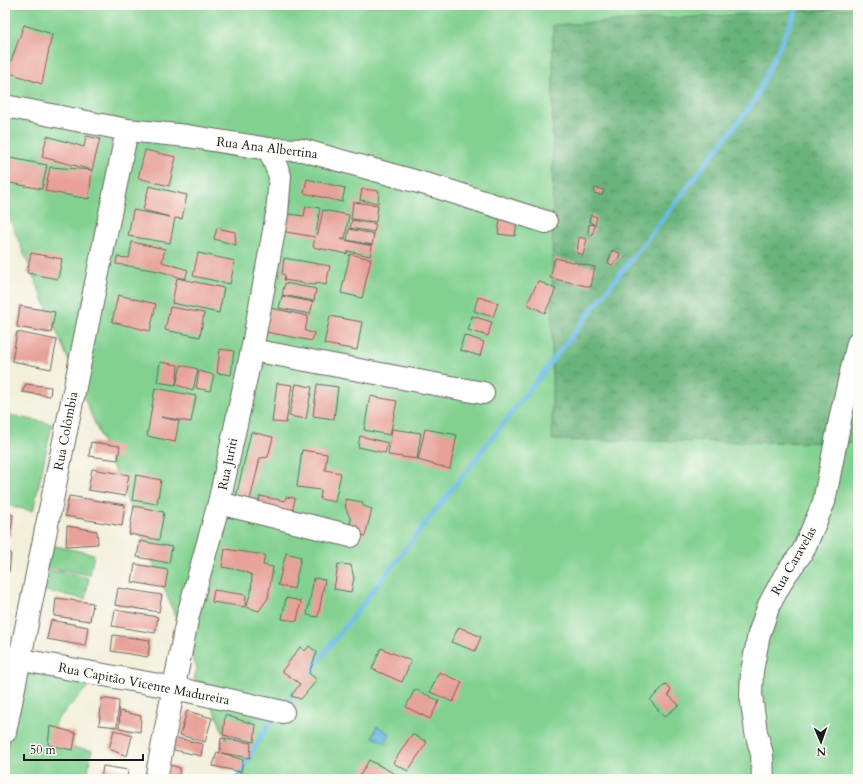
<svg xmlns="http://www.w3.org/2000/svg" width="863" height="784" font-family="Cardo,serif">
<defs>
<pattern id="forest-crowns" width="20" height="18" patternUnits="userSpaceOnUse"><rect width="20" height="18" fill="#69b37b"/><path d="M2 6a3 3 0 1 1 6 0M12 15a3 3 0 1 1 6 0" fill="none" stroke="#569164"/></pattern>
<pattern id="water-rules" width="6" height="5" patternUnits="userSpaceOnUse"><rect width="6" height="5" fill="#69bce5"/><path d="M0 2.5h6" fill="none" stroke="#5aa1c4"/></pattern>
</defs>
<rect width="100%" height="100%" fill="#fdfcf7"/>
<filter id="ink" filterUnits="userSpaceOnUse"><feTurbulence type="fractalNoise" baseFrequency=".025" numOctaves="2"/><feDisplacementMap in="SourceGraphic" scale="8" xChannelSelector="R" yChannelSelector="G"/><feConvolveMatrix kernelMatrix="1 2 1 2 8 2 1 2 1" color-interpolation-filters="sRGB"/></filter>
<filter id="wash" filterUnits="userSpaceOnUse"><feTurbulence type="fractalNoise" baseFrequency=".012" numOctaves="4" result="noise"/><feDisplacementMap in="SourceGraphic" scale="16" xChannelSelector="R" yChannelSelector="G"/><feGaussianBlur stdDeviation="0.9" result="paint"/><feColorMatrix in="noise" values="0 0 0 0 0 0 0 0 0 0 0 0 0 0 0 0 0 1.4 0 .05"/><feComposite in="paint" operator="in"/></filter>
<g filter="url(#wash)">
<rect width="100%" height="100%" fill="#f2efdb"/>
<path fill="#82d191" stroke="#4f7656" d="M5,5H858V779H243L202,682L194,680L197,668L5,208Z
M5,414L52,424L33,511L5,505Z
M45,544L94,554L90,575L41,566Z
M40,568L89,578L85,599L36,589Z
M26,661L91,683L57,720L50,745L92,750L86,779H5V760Z"/>
<path fill="url(#forest-crowns)" stroke="#42684c" d="M858,8V443L552,440L553,25Z"/>
<path fill="url(#water-rules)" stroke="#426c80" d="M377,726L390,734L386,743L373,737Z"/>
<g fill="none" stroke-linecap="round" stroke-linejoin="round">
<path stroke="#69bce5" stroke-width="5" d="M305,678L753,103L799,5
M283,707L296,691
M237,779L263,733L276,716"/>
</g>
<g id="blocks">
<path fill="#e7a198" d="M24,25L52,34L42,84L7,72Z
M47,136L84,147L86,136L100,139L92,170L42,157Z
M145,150L176,157L169,186L138,178Z
M5,157L47,165L42,189L5,182Z
M50,167L92,170L89,199L45,191Z
M307,179L345,188L342,202L304,193Z
M149,186L187,195L182,219L175,218L170,243L128,236L133,210L170,217L143,210Z
M595,188L604,190L602,195L594,193Z
M362,189L379,191L378,203L360,200Z
M281,199L290,200L288,214L304,216L306,206L320,208L316,234H318L323,210L349,215L345,239H340L372,246L370,256L348,251L347,254L313,247L315,237L275,230Z
M353,202L378,205L376,222L351,219Z
M591,215L597,217L595,225L589,221Z
M500,219L517,221L515,236L498,234Z
M352,220L376,224L374,232L350,228Z
M589,224L595,225L592,236L588,234Z
M217,228L235,232L236,245L214,239Z
M349,229L374,234L372,245L347,240Z
M579,237L587,239L583,255L577,253Z
M132,242L165,249L162,262L188,270L185,279L159,271L116,264L117,257L129,258Z
M612,250L620,253L619,257L612,265L608,263Z
M31,253L62,259L58,279L27,273Z
M198,253L235,261L230,284L193,276Z
M350,254L371,259L362,298L341,293Z
M284,258L330,266L326,285L317,283L314,285L284,280L285,275L282,274Z
M555,258L595,267L591,287L550,278Z
M177,278L224,288L219,313L172,303Z
M538,281L556,289L545,313L527,304Z
M285,283L316,289L314,301L282,295Z
M118,295L156,304L150,331L112,322Z
M282,296L313,302L310,314L279,308Z
M478,297L498,303L493,317L474,311Z
M20,306L55,312L51,333L17,327Z
M170,307L204,313L200,337L165,330Z
M271,308L308,316L305,331L314,333L312,341L266,332Z
M330,316L362,322L357,350L324,344Z
M472,316L492,322L488,336L468,330Z
M17,332L57,340L51,369L12,361Z
M464,335L484,342L480,356L460,350Z
M220,349L234,351L231,375L217,373Z
M160,362L178,365L176,385L157,382Z
M181,365L198,369L193,390L176,385Z
M199,371L214,375L210,391L196,388Z
M277,383L292,385L286,423L272,422Z
M26,384L51,387L50,396L22,392Z
M296,384L312,387L306,419L289,416Z
M317,384L338,387L334,419L313,416Z
M155,388L196,396L191,422L161,417L179,421L175,442L147,436Z
M370,396L397,401L390,435L364,430Z
M392,429L421,433L417,459L388,455Z
M425,429L457,435L450,469L418,460Z
M251,432L273,437L268,457L260,458L250,500L236,497Z
M360,436L388,443L385,453L358,447Z
M91,442L120,446L118,460L89,456Z
M302,450L327,454L325,470L341,473L335,502L320,499L321,490L297,487Z
M92,469L129,475L125,496L88,490Z
M136,475L161,480L157,504L132,500Z
M69,496L125,505L122,526L65,516Z
M260,496L285,501L286,497L295,498L292,515L251,508L253,500L259,501Z
M345,499L362,502L363,506L372,509L365,536L348,531L351,520L346,509Z
M134,506L164,512L159,540L129,534Z
M5,513L13,515L10,536L5,535Z
M67,526L97,531L98,544L66,546Z
M140,541L172,547L169,563L137,557Z
M225,549L265,555L263,565L273,567L268,598L259,611L246,607L251,592L252,575L243,571L222,567Z
M5,552L11,553L9,572L5,571Z
M286,553L301,557L294,589L278,585Z
M135,564L168,570L165,588L132,582Z
M338,564L351,565L354,578L351,592L334,589Z
M314,578L325,580L318,617L307,615Z
M118,588L162,595L159,612L115,605Z
M214,590L246,595L245,607L212,602Z
M56,598L93,603L90,621L54,616Z
M286,598L301,601L297,621L282,619Z
M115,610L158,617L155,633L112,626Z
M51,620L88,627L85,646L47,639Z
M459,627L481,637L475,651L451,642Z
M113,635L150,640L148,657L111,651Z
M309,646L317,652L309,673L317,680L301,699L291,696L300,684L282,671L300,647L305,651Z
M381,648L411,661L402,682L372,669Z
M439,672L462,682L453,702L430,692Z
M666,684L671,690L668,695L679,705L664,717L650,700Z
M415,689L439,701L430,719L406,707Z
M102,698L119,701L117,727L99,725Z
M120,711L141,716L140,732L119,728Z
M187,711L212,718L205,742L180,735Z
M225,715L256,725L254,742L223,735Z
M50,726L76,733L73,750L48,745Z
M114,730L132,736L127,756L109,749Z
M412,734L427,742L408,771L393,763Z
M173,737L203,744L201,756L170,749Z
M221,738L251,743L250,758L222,753L243,760L241,772L213,766L217,752L220,753Z
M369,760L405,779H358Z
M167,764L180,768L178,779H169L170,777L164,776Z
M103,766L128,770L127,779H101Z"/>
</g>
</g>
<g filter="url(#ink)">
<use href="#blocks" fill-opacity="0" stroke="#67665f" stroke-width="1"/>
<g fill="none" stroke-linecap="round" stroke-linejoin="round">
<defs>
<path id="minor" d="M5,106L127,130L187,136L269,149L302,150L440,188L546,222
M252,350L483,393
M219,503L351,536
M6,657L175,688L283,712
M5,732L127,130
M156,779L188,615L219,503L252,350L277,214L280,176L269,149
M763,779L762,754L756,732L751,695L752,671L759,634L769,605L784,577L803,551L824,502L841,415L858,343"/>
</defs>
<use href="#minor" stroke="#67665f" stroke-width="24"/>
<use href="#minor" stroke="#fff" stroke-width="22"/>
</g>
</g>
<g text-anchor="middle" dominant-baseline="central" stroke-width="3" stroke-linejoin="round" paint-order="stroke">
<g font-size="13" fill="#1c1c1c" stroke="#fdfcf7">
<text transform="translate(267 148) rotate(7)">Rua Ana Albertina</text>
<text transform="translate(66 431) rotate(-79)">Rua Colômbia</text>
<text transform="translate(228 464) rotate(-78)">Rua Juriti</text>
<text transform="translate(794 561) rotate(-60)">Rua Caravelas</text>
<text transform="translate(144 684) rotate(11)">Rua Capitão Vicente Madureira</text>
</g>
</g>
<rect width="863" height="784" fill="none" stroke="#fdfcf7" stroke-width="20"/>
<g transform="translate(821 742) rotate(178)" stroke="#fdfcf7" stroke-width="3" paint-order="stroke">
<path d="M0-3L7 15L0 10L-7 15Z" fill="#1c1c1c"/>
<text y="-6" font-size="11" font-weight="bold" text-anchor="middle" fill="#1c1c1c">N</text>
</g>
<path d="M24 754v6h119v-6" fill="none" stroke="#1c1c1c" stroke-width="2"/>
<text x="30" y="754" font-size="12" fill="#1c1c1c" stroke="#fdfcf7" stroke-width="3" paint-order="stroke">50 m</text>
</svg>
